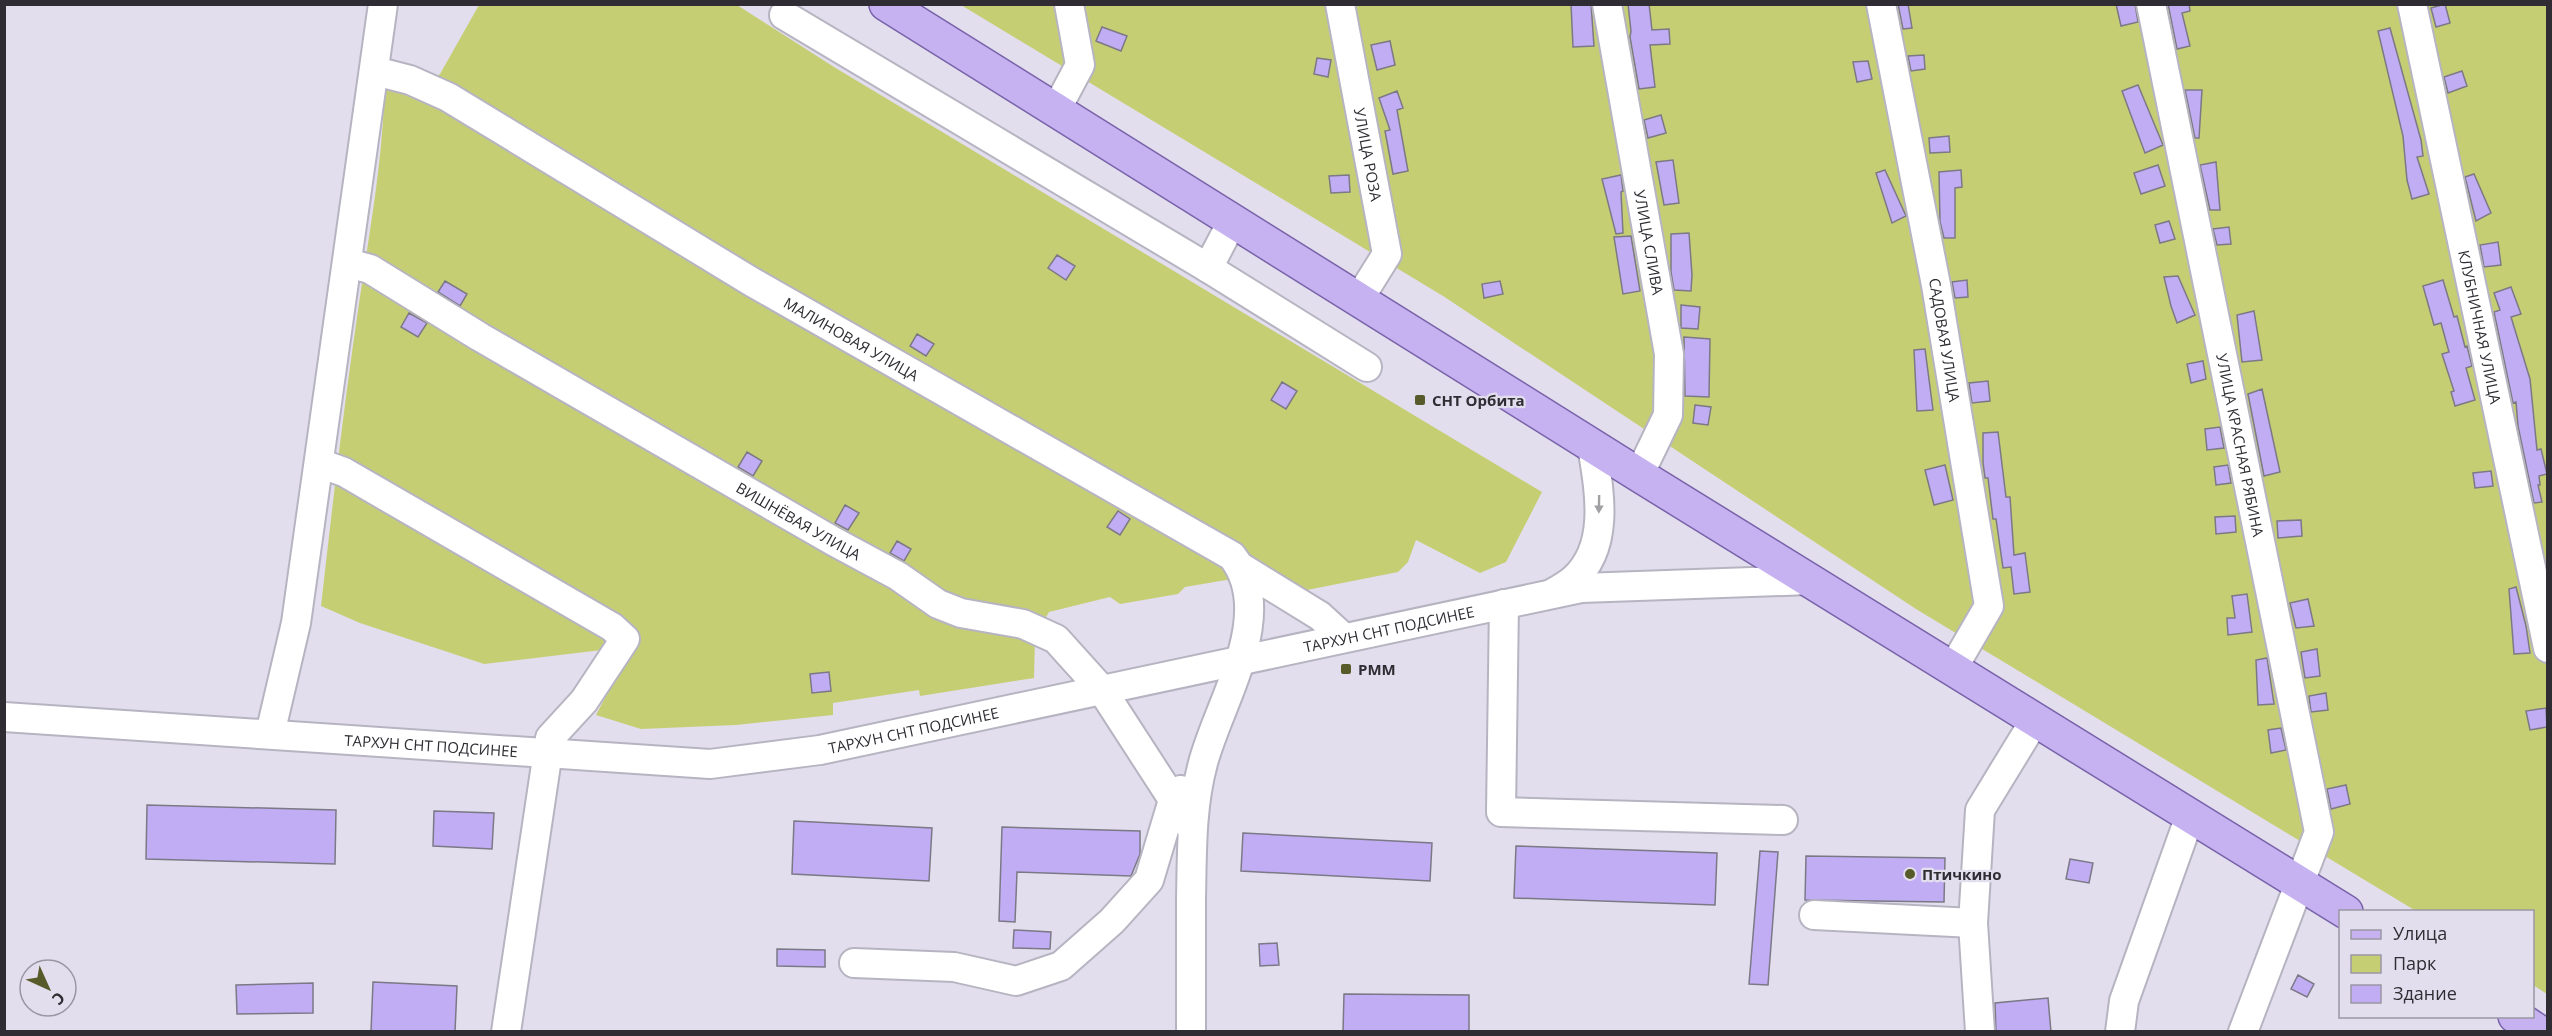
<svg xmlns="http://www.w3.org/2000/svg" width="2552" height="1036" font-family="'Open Sans',sans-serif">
<rect width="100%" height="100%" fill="#e2deed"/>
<path fill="#c6ce74" d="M479,5H737L834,67L1542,492L1506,562L1480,573L1416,540L1408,562L1398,572L1307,590L1293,592L1226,580L1185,587L1178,594L1120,604L1110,597L1049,612L1035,636L1034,678L920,696L919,690L833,703V715L736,725L641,729L596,715L629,652L610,649L484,664L360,623L321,606C333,501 345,395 361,290C372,215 387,135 384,59L433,79L440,74Z
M961,5H2547V994L2533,985L2532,912L2416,911L1916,609L1443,296Z"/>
<path fill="#c1adf4" stroke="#7c7986" stroke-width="1.5" d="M1571,4H1591L1594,46L1573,47Z
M1628,4H1649L1652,30L1669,29L1670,44L1650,45L1655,87L1639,89L1630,37L1631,31Z
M1898,4H1908L1912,28L1903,29Z
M2116,4H2135L2138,22L2121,26Z
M2168,4H2189L2190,11L2182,13L2190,46L2177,49Z
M2445,4L2450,23L2436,27L2431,8Z
M1102,27L1127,36L1121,51L1096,41Z
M2390,28L2421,140L2423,156L2417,157L2429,194L2412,199L2407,180L2403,136L2378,31Z
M1390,41L1395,65L1377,70L1371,45Z
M1924,55L1925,69L1911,71L1908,56Z
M1317,58L1331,60L1328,77L1314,74Z
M1868,61L1872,79L1857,82L1853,62Z
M2462,71L2467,86L2448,93L2444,77Z
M2138,85L2163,145L2145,153L2122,91Z
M2185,90H2202L2199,138H2195Z
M1397,91L1403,108L1397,110L1408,171L1393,174L1385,131L1390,130L1379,98Z
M1661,115L1666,133L1648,138L1644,120Z
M1949,136L1950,152L1930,153L1929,138Z
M1673,160L1679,203L1664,205L1656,162Z
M2216,162L2220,210H2210L2200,165Z
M2158,165L2165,186L2141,194L2134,173Z
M1885,170L1906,216L1892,223L1876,173Z
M1961,170L1962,187L1955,188V238H1944L1940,222L1939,172Z
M2474,174L2491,213L2476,221L2465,177Z
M1349,175L1350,192L1331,193L1329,176Z
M1621,175L1623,191L1621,192L1623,233L1616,234L1602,179Z
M2169,221L2175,239L2160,243L2155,225Z
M2229,227L2231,244L2217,245L2213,229Z
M1689,233L1692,275L1691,291L1674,290L1671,272V234Z
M1631,236L1640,291L1623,294L1614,237Z
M2498,242L2501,265L2484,267L2480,245Z
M1057,255L1075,266L1066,280L1048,268Z
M2178,276L2195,315L2177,323L2171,306L2164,277Z
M1967,280L1968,297L1955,298L1952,282Z
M2443,280L2454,317L2457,316L2465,347L2467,346L2472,366L2466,368L2475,400L2455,406L2451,392L2454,391L2442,354L2449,352L2441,323L2434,325L2423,286Z
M445,281L467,294L460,306L438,292Z
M1500,281L1503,294L1484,298L1482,284Z
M2511,287L2521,314L2511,317L2530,379L2537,450L2541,449L2547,474L2539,476L2540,485H2538L2542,502L2534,503L2518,426L2516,402L2513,403L2494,312L2500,310L2494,293Z
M1681,305L1700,307L1698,329L1681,328Z
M2254,311L2262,360L2242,362L2237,315Z
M409,313L427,323L418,337L401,327Z
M917,334L934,344L926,356L910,346Z
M1684,337L1710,339L1709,397L1685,396Z
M1925,349L1933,410L1917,411L1914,350Z
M2203,361L2206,379L2191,383L2187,364Z
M1988,381L1990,401L1972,403L1969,383Z
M1282,382L1297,391L1286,409L1271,400Z
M2262,389L2280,472L2264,476L2248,394Z
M1695,405L1711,407L1708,425L1693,423Z
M2220,427L2224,448L2207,450L2205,429Z
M1998,432L2006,497H2010L2014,555L2025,553L2030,592L2014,594L2011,567L2003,568L1996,519H1993L1988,478H1985L1983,462V433Z
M747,452L762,461L753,476L738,467Z
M1945,465L1953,500L1934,505L1925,470Z
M2228,465L2231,483L2216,485L2214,467Z
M2491,471L2493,486L2475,488L2473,473Z
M845,505L859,513L848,530L835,523Z
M1118,511L1130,519L1120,535L1107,527Z
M2235,516L2236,532L2216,534L2215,517Z
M2301,520L2302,536L2278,538L2277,521Z
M897,541L911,549L904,561L890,553Z
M2516,587L2526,626L2530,653L2514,654L2509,589Z
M2247,594L2252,632L2228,635L2227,618H2235L2232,596Z
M2308,599L2314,626L2296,628L2290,603Z
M2317,649L2320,676L2305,678L2301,652Z
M2267,658L2274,704L2258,705L2256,660Z
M829,672L831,691L812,693L810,674Z
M2326,693L2328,710L2311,712L2309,696Z
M2546,708L2547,727L2530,730L2526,711Z
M2281,728L2286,750L2271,753L2268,730Z
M2346,785L2350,804L2331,809L2327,789Z
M147,805L336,810L335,864L146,859Z
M434,811L494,813L492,849L433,846Z
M794,821L932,828L929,881L792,874Z
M1002,827L1140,831V854L1131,876L1017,872L1015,922L999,921Z
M1243,833L1432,843L1430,881L1241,871Z
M1516,846L1717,853L1715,905L1514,898Z
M1760,851L1778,852L1768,985L1749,984Z
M1806,856L1945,858L1944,902L1805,900Z
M2070,859L2093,863L2089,883L2066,879Z
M1014,930L1051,932L1050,949L1013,948Z
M1277,943L1279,965L1260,966L1259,944Z
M777,949L825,950V967L777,966Z
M2298,975L2314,984L2307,997L2291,989Z
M373,982L457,986L455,1032H371Z
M313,983V1013L237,1014L236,985Z
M1344,994L1469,995V1032H1343Z
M2048,998L2051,1032H1996L1995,1003Z"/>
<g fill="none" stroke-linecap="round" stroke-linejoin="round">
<defs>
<g id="minor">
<path id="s1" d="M1340,4L1387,254L1359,299"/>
<path id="s2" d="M1607,4L1669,354L1668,415L1639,475"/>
<path id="s3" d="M1881,4L1936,285L1989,606L1953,668"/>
<path id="s4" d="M2151,4L2319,832L2243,1032"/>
<path id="s5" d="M2412,4L2548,648"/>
<path d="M784,15L1208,268L1367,367"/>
<path id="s6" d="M375,71L410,80L448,97L752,282L1232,556C1278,614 1219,702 1203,763C1191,807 1192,853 1191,899C1191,943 1191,987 1191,1032"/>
<path d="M1056,110L1080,65L1069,4"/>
<path id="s7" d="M348,263L370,269L480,337L833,541L898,576L938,604L961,613L1023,624L1056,639L1102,690L1192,829"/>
<path d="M1208,268L1233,220"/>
<path d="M319,463L344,472L612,627L625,639L584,701L550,738L506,1032"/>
<path d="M1242,568L1320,616L1344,638"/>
<path d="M1553,593C1560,589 1567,585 1573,580C1611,547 1599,489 1592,446"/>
<path d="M1504,604L1501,812L1783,820"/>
<path id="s8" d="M4,717L710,764L820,750L1581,588L1810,580"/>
<path d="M270,734L296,623L383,4"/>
<path d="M1814,915L1973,923"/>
<path d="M854,963L954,967L1016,981L1061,966L1112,921L1149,880L1173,800L1181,790"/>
<path d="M1980,1032L1973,923L1980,810L2035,720"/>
<path d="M2120,1032L2124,1001L2190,816"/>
</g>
<path id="major" d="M886,4L1639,475L2346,912
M2515,1016L2539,1032"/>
</defs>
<use href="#minor" stroke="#b7b4c2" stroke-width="32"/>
<use href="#major" stroke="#7862a9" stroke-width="36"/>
<use href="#minor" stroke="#fff" stroke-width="28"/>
<use href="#major" stroke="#c6b2f1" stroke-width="33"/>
</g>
<defs><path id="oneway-solid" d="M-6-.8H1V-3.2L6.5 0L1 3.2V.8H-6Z" transform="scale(1.5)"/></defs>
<use fill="#a1a0a3" href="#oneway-solid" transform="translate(1599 504) rotate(91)"/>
<g fill="#575b29" stroke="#e2deed" stroke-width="2">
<rect x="1414" y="394" width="12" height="12" rx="3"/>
<rect x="1340" y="663" width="12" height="12" rx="3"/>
<circle cx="1910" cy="874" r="6"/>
</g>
<g text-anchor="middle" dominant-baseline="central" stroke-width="4.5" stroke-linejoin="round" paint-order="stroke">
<g font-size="15" fill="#2f2d33" stroke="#e2deed">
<text stroke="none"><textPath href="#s1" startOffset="153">УЛИЦА РОЗА</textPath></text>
<text stroke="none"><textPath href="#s2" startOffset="242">УЛИЦА СЛИВА</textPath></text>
<text stroke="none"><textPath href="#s5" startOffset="330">КЛУБНИЧНАЯ УЛИЦА</textPath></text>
<text stroke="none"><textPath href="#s6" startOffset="548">МАЛИНОВАЯ УЛИЦА</textPath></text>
<text stroke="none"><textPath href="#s3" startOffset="342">САДОВАЯ УЛИЦА</textPath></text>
<text stroke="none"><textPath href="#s4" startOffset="450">УЛИЦА КРАСНАЯ РЯБИНА</textPath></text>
<text stroke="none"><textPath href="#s7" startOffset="520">ВИШНЁВАЯ УЛИЦА</textPath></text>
<text stroke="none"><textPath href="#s8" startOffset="1400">ТАРХУН СНТ ПОДСИНЕЕ</textPath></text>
<text stroke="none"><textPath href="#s8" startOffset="914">ТАРХУН СНТ ПОДСИНЕЕ</textPath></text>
<text stroke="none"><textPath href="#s8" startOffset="428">ТАРХУН СНТ ПОДСИНЕЕ</textPath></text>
</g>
<g font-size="15" font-weight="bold" fill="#2f2d33" stroke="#e2deed" text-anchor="start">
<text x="1432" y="400">СНТ Орбита</text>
<text x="1358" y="669">РММ</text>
<text x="1922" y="874">Птичкино</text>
</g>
</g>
<rect width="2552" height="1036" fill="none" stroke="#2f2d33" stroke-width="12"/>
<rect x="2339" y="910" width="195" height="108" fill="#e2deed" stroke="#9a97a3" stroke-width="1.5"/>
<rect x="2351" y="930" width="30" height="9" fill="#c6b2f1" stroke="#9a97a3" stroke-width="1.5"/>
<text x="2393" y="940" font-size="18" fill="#2f2d33">Улица</text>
<rect x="2351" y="955" width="30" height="18" fill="#c6ce74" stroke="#9a97a3" stroke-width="1.5"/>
<text x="2393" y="970" font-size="18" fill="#2f2d33">Парк</text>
<rect x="2351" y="985" width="30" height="18" fill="#c1adf4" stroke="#9a97a3" stroke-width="1.5"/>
<text x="2393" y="1000" font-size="18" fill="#2f2d33">Здание</text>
<g transform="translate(48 988) rotate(135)"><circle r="28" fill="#e2deed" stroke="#9a97a3" stroke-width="1.5"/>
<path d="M0-4.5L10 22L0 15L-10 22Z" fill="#575b29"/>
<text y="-9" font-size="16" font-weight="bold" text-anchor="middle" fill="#2f2d33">С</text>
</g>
</svg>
